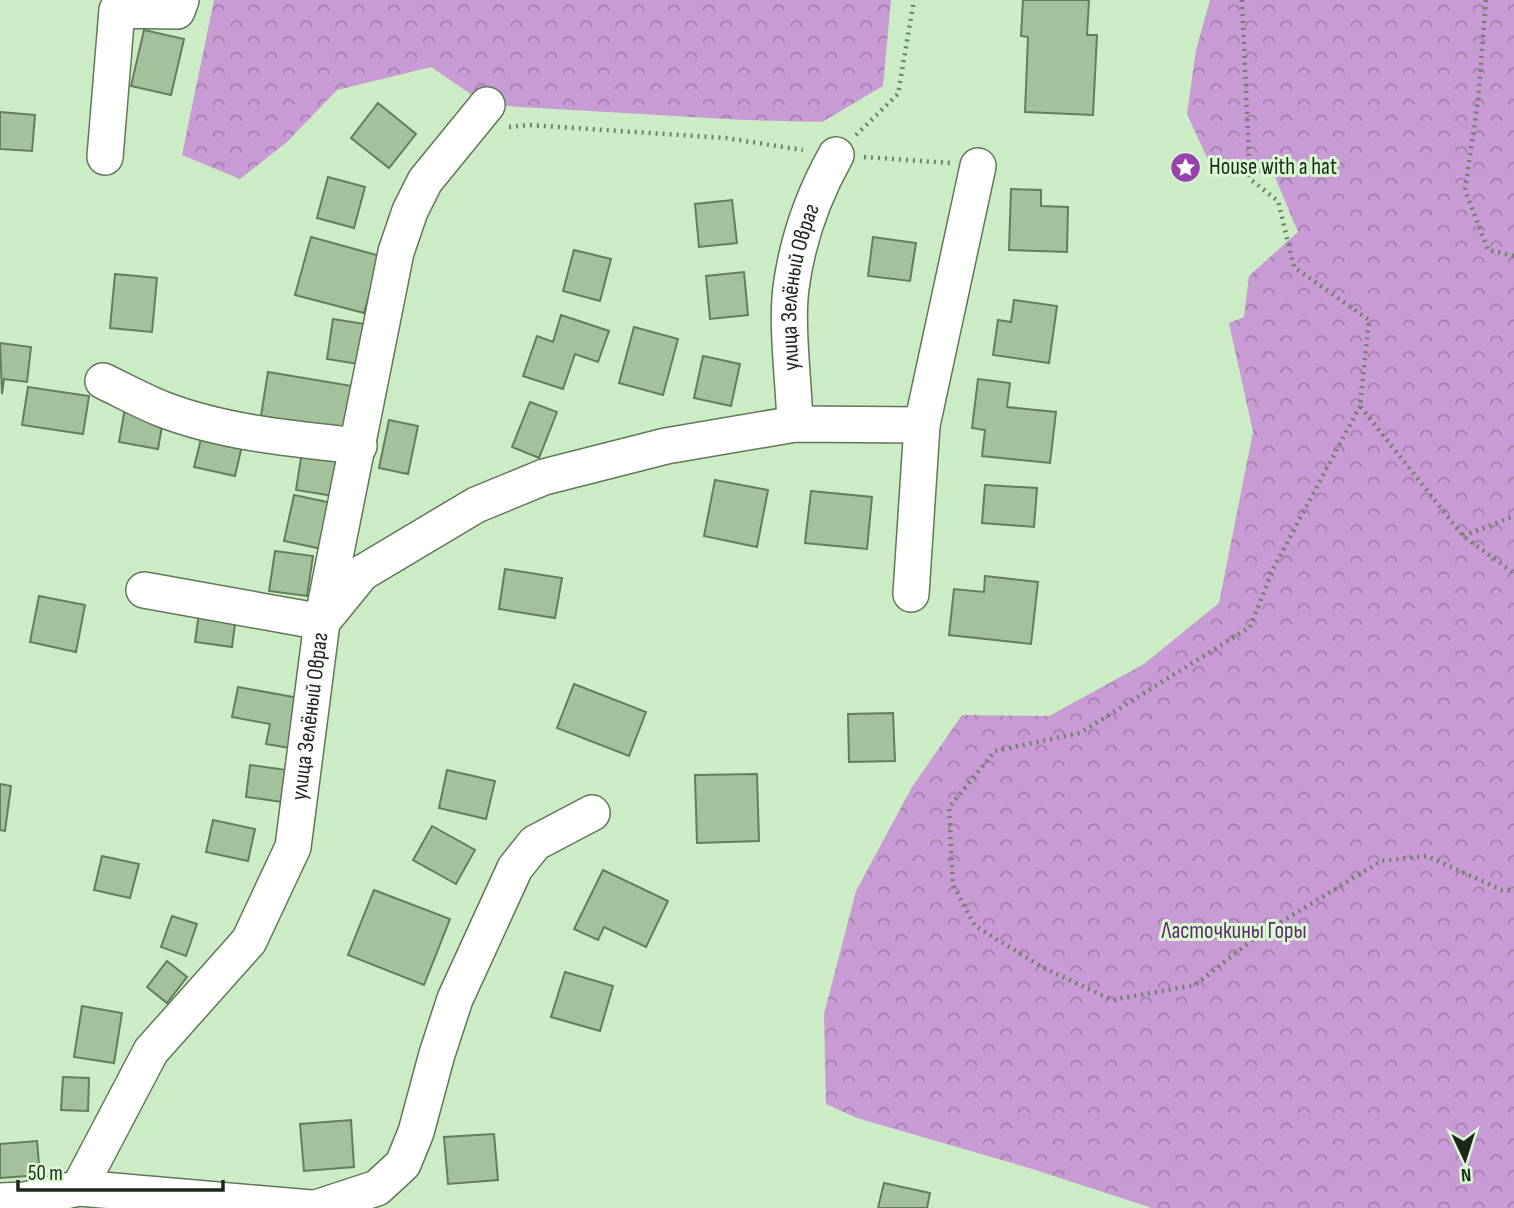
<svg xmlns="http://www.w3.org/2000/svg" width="1514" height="1208" font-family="'Sofia Sans Condensed',sans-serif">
<defs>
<pattern id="forest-crowns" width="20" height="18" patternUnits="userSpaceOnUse" patternTransform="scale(1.75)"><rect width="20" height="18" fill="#c99bd4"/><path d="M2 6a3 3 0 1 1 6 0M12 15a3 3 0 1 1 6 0" fill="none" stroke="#a27eab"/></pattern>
</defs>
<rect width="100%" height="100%" fill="#ccecc5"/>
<path fill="url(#forest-crowns)" d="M214,0H891L883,86L822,122L744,120L487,105L431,67L337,90L287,142L240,179L182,155Z
M1210,0H1514V1208H1152L1029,1168L857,1118L826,1104L824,1014L856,891L912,787L962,715L1049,716L1144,664L1219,603L1253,432L1229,323L1244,317L1249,276L1298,232L1275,177L1208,160L1187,114L1196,50Z"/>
<path fill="#a3c29b" stroke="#627e5b" stroke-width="2" d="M1023,0H1089L1087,35H1097L1093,115L1025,112L1028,37L1021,36Z
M144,30L184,39L171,95L131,86Z
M378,103L416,134L389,168L351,138Z
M0,112L35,115L32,151L0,149Z
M328,177L365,187L354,228L317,218Z
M1011,189L1041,190V206L1068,207L1067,252L1009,250Z
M732,200L737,243L699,247L695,204Z
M311,237L380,256L364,313L295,295Z
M873,237L916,243L910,281L868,276Z
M574,250L611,259L600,301L563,291Z
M744,272L748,315L710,319L706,276Z
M115,274L157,278L152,332L110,328Z
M1014,300L1057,306L1049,363L993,355L998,320L1011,322Z
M561,315L609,331L598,362L575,354L563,389L523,376L537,336L553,342Z
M333,319L371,325L365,365L327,359Z
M634,327L678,339L663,395L619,383Z
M0,343L31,347L27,382L4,379L2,394Z
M703,356L740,364L731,406L694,398Z
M268,372L358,387L351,431L261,416Z
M978,379L1010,383L1007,407L1056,412L1050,463L982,456L985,430L972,428Z
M28,387L89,396L83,434L22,425Z
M530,402L557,412L539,458L512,447Z
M125,408L164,415L158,449L119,442Z
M389,420L418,426L408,474L379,468Z
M204,427L244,437L235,476L194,467Z
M302,451L340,456L334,496L296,490Z
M715,480L768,490L757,547L704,536Z
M985,485L1037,488L1034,527L982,523Z
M811,491L872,497L867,549L805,543Z
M294,495L332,503L322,549L284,541Z
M275,551L313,556L307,596L269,591Z
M505,569L562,578L555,618L499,609Z
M985,576L1038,582L1031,644L949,635L954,589L984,592Z
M39,596L85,605L76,652L30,642Z
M200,605L237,609L232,647L195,642Z
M574,684L646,712L629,756L557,728Z
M238,687L299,698L290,748L266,744L270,724L232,717Z
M893,713L895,761L849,762L848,714Z
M250,765L287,770L283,802L246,797Z
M447,770L495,781L486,819L439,808Z
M757,774L759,841L697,843L695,775Z
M0,784L11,786L5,831L0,830Z
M213,820L255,829L248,861L206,852Z
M432,826L475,850L456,884L413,860Z
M102,856L139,864L130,898L94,890Z
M603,870L668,901L646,947L604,927L598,940L574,929Z
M374,890L450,919L424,985L348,955Z
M172,916L197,924L186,956L161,947Z
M167,961L187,977L167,1003L147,987Z
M565,972L613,986L600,1031L551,1017Z
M82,1006L122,1013L114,1063L74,1057Z
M63,1077L89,1078L88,1111L61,1110Z
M351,1120L354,1167L304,1171L300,1124Z
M494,1134L498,1180L448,1184L444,1137Z
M37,1141L40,1175L0,1178V1144Z
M884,1183L930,1193L927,1208H878Z"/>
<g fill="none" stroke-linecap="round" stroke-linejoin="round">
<defs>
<g id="minor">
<path d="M105,157L117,10L177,11L181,0"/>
<path d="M103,381C122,390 142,401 162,409C224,433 293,439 359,446"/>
<path id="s1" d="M795,424C794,385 786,325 791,288C797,242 813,196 836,155"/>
<path d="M144,590L322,622L396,252L410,211L425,181L487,105"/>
<path d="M911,594L922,425L978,166"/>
<path d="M79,1188L311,1208"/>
<path id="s2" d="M0,1201L24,1200L79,1188L151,1051L249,941L293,847L322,622L362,573L476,505L544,477L666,446L795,424L922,425"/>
<path d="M316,1208L377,1188L403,1164L416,1132L437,1054L455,999L515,868L535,843L592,813"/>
</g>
</defs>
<use href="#minor" stroke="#5d7956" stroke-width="38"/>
<path stroke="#6c8167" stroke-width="4.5" stroke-dasharray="2 5" stroke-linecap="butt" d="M1242,0L1250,179L1278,201L1294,267L1369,320L1360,406L1463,536L1514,573
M1486,0L1478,101L1465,190L1488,250L1514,256
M509,127L529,125L726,138L803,150
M856,135L898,94L914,0
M864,157L950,163
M1360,406L1273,569L1250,627L1080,733L995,751L949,807L953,885L975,926L1042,967L1112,1000L1195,985L1255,938L1381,861L1427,856L1502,890H1514
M1463,536L1514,516"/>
<use href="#minor" stroke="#fff" stroke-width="35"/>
</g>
<defs>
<symbol id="sight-disc" viewBox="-11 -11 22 22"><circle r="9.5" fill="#9941ad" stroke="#d9fad2"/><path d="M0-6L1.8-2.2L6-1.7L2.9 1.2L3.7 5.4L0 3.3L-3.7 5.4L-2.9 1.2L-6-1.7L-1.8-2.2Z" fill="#fff"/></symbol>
</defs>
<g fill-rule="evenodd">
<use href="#sight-disc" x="1168" y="150" width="35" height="35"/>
</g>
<g text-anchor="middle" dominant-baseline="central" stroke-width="6" stroke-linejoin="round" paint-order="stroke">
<g font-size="23" fill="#1b2718" stroke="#d9fad2" text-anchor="start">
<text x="1209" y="167">House with a hat</text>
</g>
<g font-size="23" fill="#1b2718" stroke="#d9fad2">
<text stroke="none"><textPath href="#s1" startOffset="138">улица Зелёный Овраг</textPath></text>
<text stroke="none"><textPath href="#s2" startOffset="618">улица Зелёный Овраг</textPath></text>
</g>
<g font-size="23" fill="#60286d" stroke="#d9fad2">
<text x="1234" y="931">Ласточкины Горы</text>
</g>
</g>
<g transform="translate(1465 1159) rotate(176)" stroke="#d9fad2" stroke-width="5" paint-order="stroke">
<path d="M0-5L12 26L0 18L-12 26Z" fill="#1b2718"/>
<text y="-10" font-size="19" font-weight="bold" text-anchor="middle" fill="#1b2718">N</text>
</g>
<path d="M18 1180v10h205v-10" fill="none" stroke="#1b2718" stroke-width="3.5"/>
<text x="28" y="1180" font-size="21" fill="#1b2718" stroke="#d9fad2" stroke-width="5" paint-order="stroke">50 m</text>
</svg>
